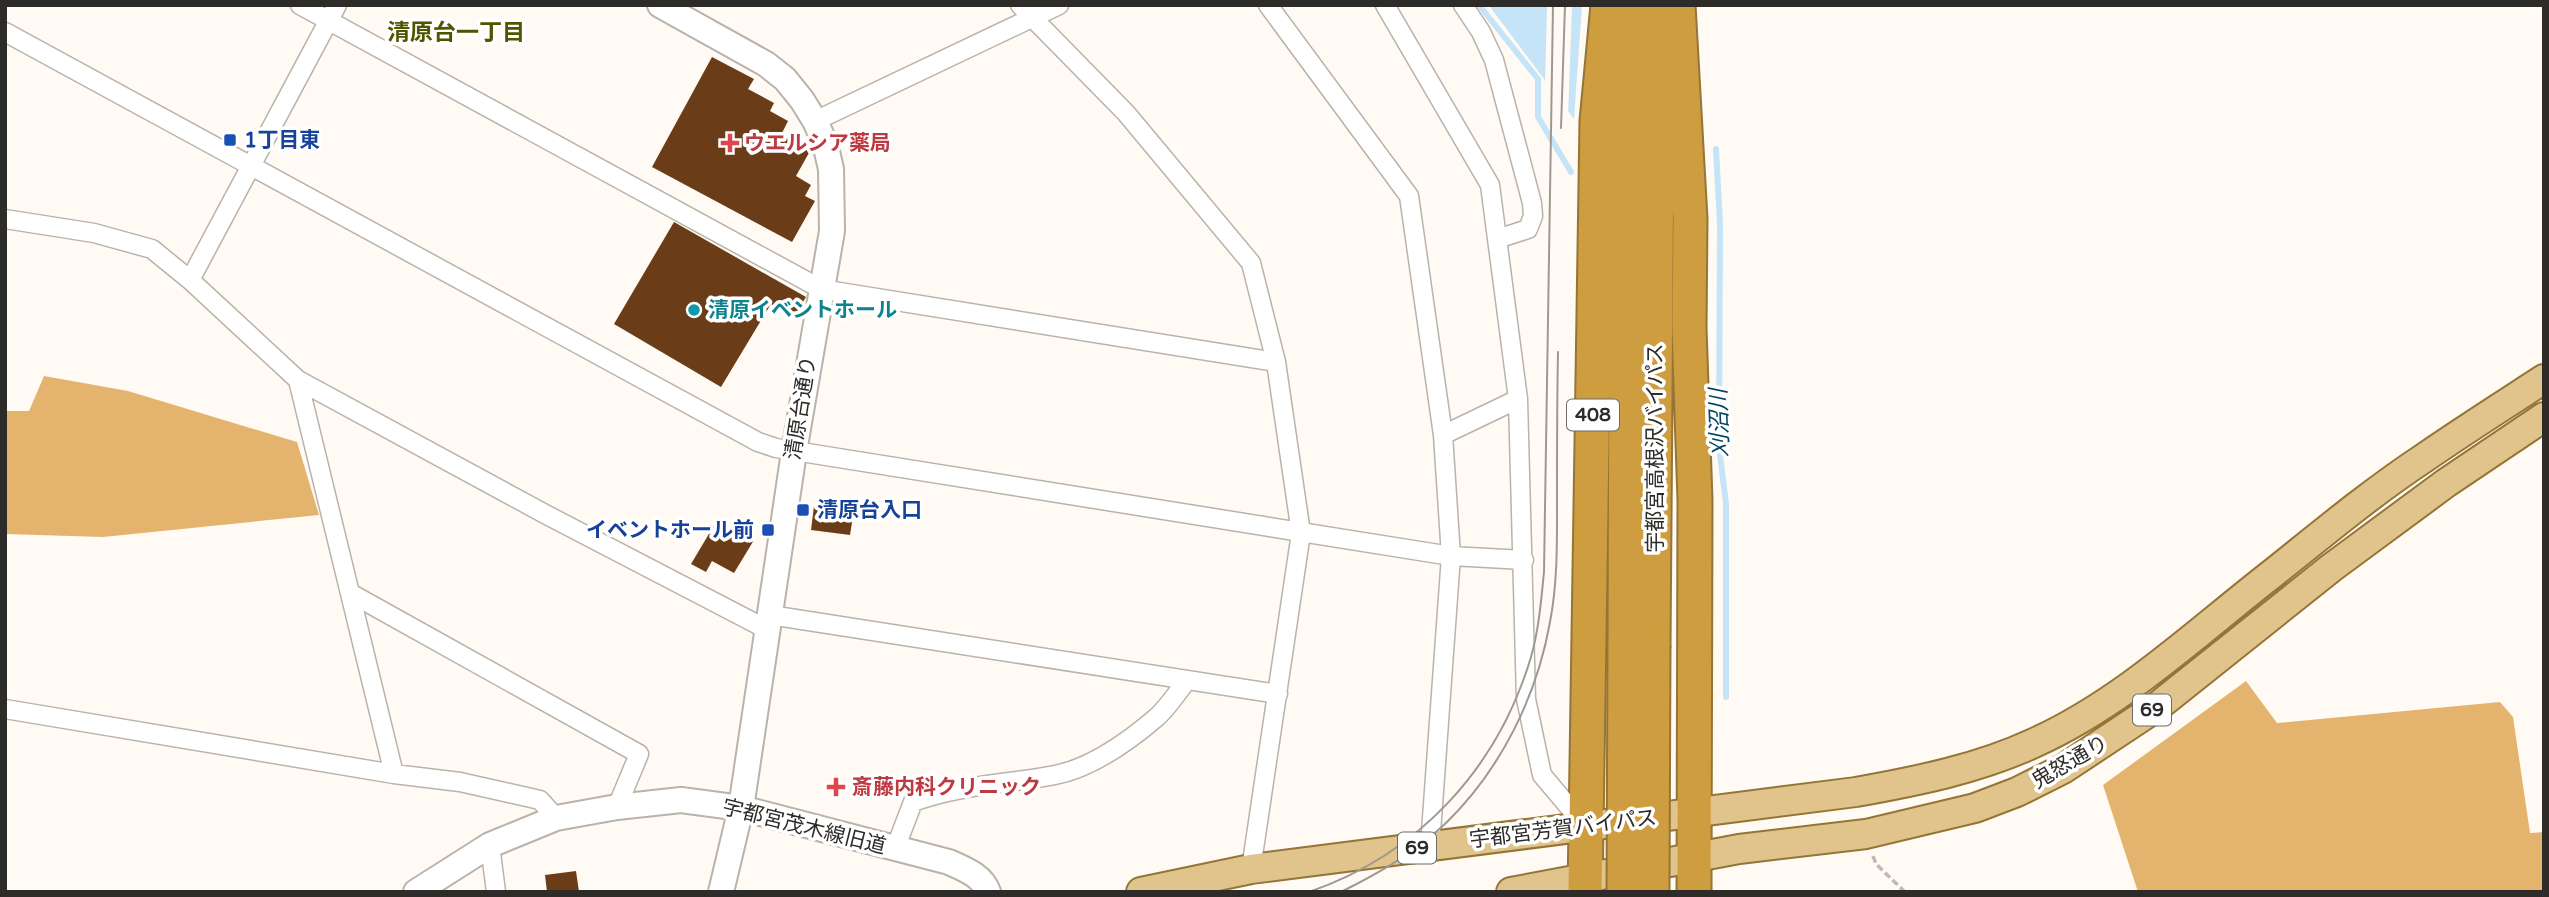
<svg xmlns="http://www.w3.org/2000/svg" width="2549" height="897" font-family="'Varela Round','Noto Sans JP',sans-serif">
<rect width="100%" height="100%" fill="#fffaf3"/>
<path fill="#e4b46f" d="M44,376L128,391L297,442L319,515L103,537L5,534V411H29Z
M2246,681L2277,723L2500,702L2513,717L2530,833L2544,832V891L2138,892L2103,785Z"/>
<path fill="#c6e4f7" d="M1489,5H1582L1574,119L1493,11Z"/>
<path fill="#fffaf3" d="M1547,5H1572L1568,117L1545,86Z"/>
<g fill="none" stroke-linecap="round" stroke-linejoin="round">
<path stroke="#c6e4f7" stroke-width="6" d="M1479,5L1538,79V117L1571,172
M1716,149L1720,224L1719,446L1726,504V697"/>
</g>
<path fill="#6b3c18" d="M712,57L754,79L748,89L774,103L770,111L788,121L781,135L810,151L796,176L811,185L805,196L815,201L792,242L652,167Z
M674,222L806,297L794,317L771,304L721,387L614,324Z
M814,506L835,509L834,514L853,516L850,535L811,530Z
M716,522L729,529L732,524L746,532L744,535L754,540L734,573L712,561L706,572L691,564Z
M576,871L579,892H547L545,875Z"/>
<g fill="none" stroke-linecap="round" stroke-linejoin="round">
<defs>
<path id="street" d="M300,5L821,289L1276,362
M1020,5L1126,113L1251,263L1276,362L1301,533L1251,869
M1268,5L1409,196L1443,435L1451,556L1430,846
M1385,5L1490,185L1518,399L1526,699L1542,775L1585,826
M1463,5L1481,32L1494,60L1532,203L1533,216L1528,229L1497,239
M5,32L758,442L776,448L1451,556L1524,560
M815,121L1059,5
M5,219L94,233L152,249L190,280L298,380L394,774
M190,280L337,5
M298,380L545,514L768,630
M1443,435L1518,399
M352,594L639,754L617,807
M770,615L1278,694
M5,709L394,774L460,782L540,800L556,818
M490,845L496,892
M895,849L913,802C959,785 1007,784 1055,775C1091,768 1129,741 1157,717C1168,707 1178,692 1187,680"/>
<path id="secondary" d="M660,5L766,64L785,79L802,100L815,121L825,143L831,169L832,231L794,452L741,808L721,892
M416,892L490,845L556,818L617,807L681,800L741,808L949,862C964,869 982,875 988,892"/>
<path id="primary" d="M1141,892L1251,869L1856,792C1917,781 1978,769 2034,743C2123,703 2196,633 2272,574C2322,534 2371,493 2424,458C2463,431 2504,405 2544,379
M1511,892L1739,849L1866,834L1975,808L2017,792L2063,769L2158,706L2331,568L2446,483L2544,417"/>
<path id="highway" d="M1678,5L1690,219L1689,328L1695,500L1694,892
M1625,644L1627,5
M1653,645L1658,15
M1585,892L1597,121L1608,5"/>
</defs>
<use href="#street" stroke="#b9b3aa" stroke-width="21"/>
<use href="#secondary" stroke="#b9b3aa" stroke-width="28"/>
<use href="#primary" stroke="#957537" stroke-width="32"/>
<use href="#highway" stroke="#957537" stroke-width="37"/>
<path stroke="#bdb9b3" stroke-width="3.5" stroke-dasharray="7 3.5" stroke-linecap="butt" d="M1873,856L1876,864L1905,892"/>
<use href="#street" stroke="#fff" stroke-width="18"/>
<use href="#secondary" stroke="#fff" stroke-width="24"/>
<use href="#primary" stroke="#e1c48c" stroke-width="28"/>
<use href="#highway" stroke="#cd9d3f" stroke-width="33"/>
<path stroke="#9c9993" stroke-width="2" d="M1561,128L1565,5
M1309,892C1419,854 1498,768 1531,657C1539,629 1541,601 1544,572L1553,5
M1341,892C1379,873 1416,852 1447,822C1501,769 1537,696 1550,622C1558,581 1557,537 1557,495C1557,447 1557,399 1558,352"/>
<defs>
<path id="highway-bridge" d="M1624,892L1625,644
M1652,892L1653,645"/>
</defs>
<use href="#highway-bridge" stroke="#957537" stroke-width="37" stroke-linecap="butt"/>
<use href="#highway-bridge" stroke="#cd9d3f" stroke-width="33"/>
</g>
<g fill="#1a4fb4" stroke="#fff" stroke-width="2.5">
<rect x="223" y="133" width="14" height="14" rx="3.5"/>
<rect x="796" y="503" width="14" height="14" rx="3.5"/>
<rect x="761" y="523" width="14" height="14" rx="3.5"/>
</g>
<g fill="#e0444e" stroke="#fff" stroke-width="2.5">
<path d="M726.5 132.5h7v7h7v7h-7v7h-7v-7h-7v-7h7z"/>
<path d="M832.5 776.5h7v7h7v7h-7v7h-7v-7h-7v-7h7z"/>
</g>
<circle fill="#0f9aa8" stroke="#fff" stroke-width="2.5" cx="694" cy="310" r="7"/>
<g text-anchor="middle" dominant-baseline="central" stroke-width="7" stroke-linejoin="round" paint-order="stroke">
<g fill="#fff" stroke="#6d6b69" stroke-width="2">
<rect x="1567" y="399.5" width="52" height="31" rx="5"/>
<rect x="2133" y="694.5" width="38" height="31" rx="5"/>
<rect x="1398" y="832.5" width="38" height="31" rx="5"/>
</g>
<g font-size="19" font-weight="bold" fill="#2e2c29">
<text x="1593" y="415">408</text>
<text x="2152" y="710">69</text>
<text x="1417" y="848">69</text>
</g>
<g font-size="21" font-weight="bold" fill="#164399" stroke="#fff" text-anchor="start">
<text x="244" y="140">1丁目東</text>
<text x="817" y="510">清原台入口</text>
<text x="754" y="530" text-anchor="end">イベントホール前</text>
</g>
<g font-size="21" font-weight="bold" fill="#be3a42" stroke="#fff" text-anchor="start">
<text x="744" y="143">ウエルシア薬局</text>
<text x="852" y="787">斎藤内科クリニック</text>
</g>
<g font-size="21" font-weight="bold" fill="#0d838f" stroke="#fff" text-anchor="start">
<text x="708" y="310">清原イベントホール</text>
</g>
<g font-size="21" fill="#2e2c29" stroke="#fff">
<text transform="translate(801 408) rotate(-81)">清原台通り</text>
<text transform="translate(1655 448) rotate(-90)">宇都宮高根沢バイパス</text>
<text transform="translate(2070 762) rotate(-30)">鬼怒通り</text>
<text transform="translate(804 827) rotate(14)">宇都宮茂木線旧道</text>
<text transform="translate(1563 829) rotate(-7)">宇都宮芳賀バイパス</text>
</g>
<g font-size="23" font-weight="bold" fill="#4d5600" stroke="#fff">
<text x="456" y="33">清原台一丁目</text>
</g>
<g font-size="23" font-style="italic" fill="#004563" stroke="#fff">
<text transform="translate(1720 423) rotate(-92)">刈沼川</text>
</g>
</g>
<rect width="2549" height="897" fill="none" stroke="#2e2c29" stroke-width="14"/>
</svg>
